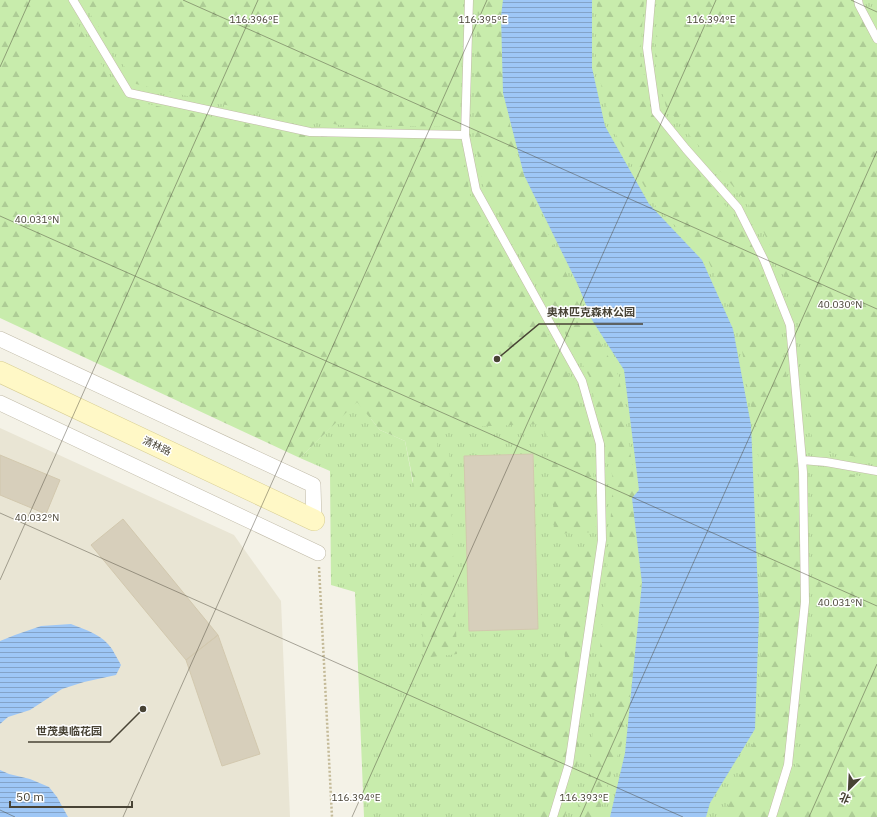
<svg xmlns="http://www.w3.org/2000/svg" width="877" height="817" font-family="'IBM Plex Sans','Noto Sans SC',sans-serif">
<defs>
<pattern id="grass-tufts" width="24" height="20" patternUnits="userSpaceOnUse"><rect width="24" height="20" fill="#c8ecac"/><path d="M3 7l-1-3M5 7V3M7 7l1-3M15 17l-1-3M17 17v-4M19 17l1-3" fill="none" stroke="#adcc95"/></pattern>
<pattern id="forest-firs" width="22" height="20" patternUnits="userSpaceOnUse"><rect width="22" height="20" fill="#c8ecac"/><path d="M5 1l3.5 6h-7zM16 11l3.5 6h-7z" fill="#adcc95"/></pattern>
<pattern id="water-rules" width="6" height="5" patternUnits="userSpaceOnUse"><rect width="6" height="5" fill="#9ec7f6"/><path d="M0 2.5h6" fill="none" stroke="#83a3c8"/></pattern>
</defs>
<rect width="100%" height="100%" fill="#f4f2e7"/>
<path fill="#e9e5d4" d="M0,428L234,535L281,601L290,817H0Z"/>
<path fill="url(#grass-tufts)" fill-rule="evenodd" d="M0,0H877V817H364L355,592L331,585L330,471L300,458L332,426L0,305ZM413,413V483L405,441L380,430L371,419Z"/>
<path fill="url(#forest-firs)" d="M0,0H64V2L122,99L282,131L461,140L470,195L517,275L569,375L591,439L596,532L554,534L551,442L539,424L437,428V453H449L457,654L423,658L419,510L405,441L380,430L357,402L300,458L0,318Z
M81,0H463L460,127L340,125L260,113L136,84Z
M478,0H508L506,80L511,138L535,206L580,303L619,377L633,471L643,604L624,738L612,770L598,817H576L589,775L609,546L613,479L589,376L484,189L474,136Z
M597,0H644L640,55L651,111L710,184L750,241L780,321L795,445L800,602L786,761L767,817H725L727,808L759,729L762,622L758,445L738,327L707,258L654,204L612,127L596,65Z
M660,0H855L857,7L877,29V460L813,450L802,328L782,272L754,211L666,107L655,62L658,7Z
M815,468L877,479V817H780L800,760L814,610Z
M560,548L597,549L577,768L565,817H537L539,791L541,661L565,658Z"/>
<path fill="url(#water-rules)" d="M503,0H592V68L605,126L649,204L702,260L733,329L751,425L759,615L755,729L710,803L706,817H610L625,753L642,583L632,498L639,490L624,370L592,320L578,285L524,175L503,93L501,16Z
M71,624C86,630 103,635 112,649C115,654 118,660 121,665L116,675L84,682L62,689L30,710L8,717L0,724V641L15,635L41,626Z
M0,770L9,774L30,779L49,787L57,797L68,817H0Z"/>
<path fill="#d7cfbb" stroke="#d2c8ae" d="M533,454L538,629L469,631L464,456Z
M0,455L60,480L46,514L0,495Z
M123,519L218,635L186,660L91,545Z
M218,635L260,754L222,766L186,660Z"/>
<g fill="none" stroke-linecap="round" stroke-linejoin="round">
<defs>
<path id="lane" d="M73,0L129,93L310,132L465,135
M469,0L465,135L476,190L582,381L600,444L602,540L569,764L553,817
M651,0L647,48L656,112L686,149L738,208L764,260L790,325L803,472L805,602L788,765L772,817
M858,0L859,5L877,39
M802,460L826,462L877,471"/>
<path id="street" d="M0,339L313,485L314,520
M0,403L318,553"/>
<path id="secondary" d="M0,372L314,520"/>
</defs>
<use href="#lane" stroke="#c1bba8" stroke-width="9"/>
<use href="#street" stroke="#c1bba8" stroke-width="16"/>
<use href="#secondary" stroke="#d8ce93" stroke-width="22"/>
<path stroke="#c4ba98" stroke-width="2.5" stroke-dasharray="2 2" stroke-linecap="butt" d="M319,567L332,817"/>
<use href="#lane" stroke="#fff" stroke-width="8"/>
<use href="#street" stroke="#fff" stroke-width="15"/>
<use href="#secondary" stroke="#fff8c6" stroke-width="21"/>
</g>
<path fill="none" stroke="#484335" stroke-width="1" stroke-opacity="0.45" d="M183,0L877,309M851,0L877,12M0,67L30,0M0,216L877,606M0,513L683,817M0,580L258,0M0,810L15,817M123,817L487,0M352,817L716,0M580,817L877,151M809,817L877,664"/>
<g text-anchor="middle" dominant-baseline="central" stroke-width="3" stroke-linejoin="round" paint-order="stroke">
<g font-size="10" fill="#484335" stroke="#fff">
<text transform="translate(157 446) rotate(25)">清林路</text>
</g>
</g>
<g font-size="10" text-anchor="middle" fill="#484335" stroke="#fff" stroke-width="3" stroke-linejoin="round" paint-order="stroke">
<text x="254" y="23">116.396°E</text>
<text x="483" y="23">116.395°E</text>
<text x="711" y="23">116.394°E</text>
<text x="37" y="223">40.031°N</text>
<text x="840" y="308">40.030°N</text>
<text x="37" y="521">40.032°N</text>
<text x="840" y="606">40.031°N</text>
<text x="356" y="801">116.394°E</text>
<text x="584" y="801">116.393°E</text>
</g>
<path fill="none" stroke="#484335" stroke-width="1.5" d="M497 359L539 324H643M143 709L110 742H28"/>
<g fill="#484335" stroke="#fff" stroke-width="1.5">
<circle cx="497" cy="359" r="4"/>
<circle cx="143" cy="709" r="4"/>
</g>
<g font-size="11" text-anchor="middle" font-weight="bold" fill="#484335" stroke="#fff" stroke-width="3" stroke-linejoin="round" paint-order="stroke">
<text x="591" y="316">奥林匹克森林公园</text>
<text x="69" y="735">世茂奥临花园</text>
</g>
<g transform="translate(849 789) rotate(204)" stroke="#ffffff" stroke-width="3" paint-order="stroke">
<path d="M0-3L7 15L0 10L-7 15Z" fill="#484335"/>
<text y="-6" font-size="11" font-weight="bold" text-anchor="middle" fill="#484335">北</text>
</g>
<path d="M10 801v6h122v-6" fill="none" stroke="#484335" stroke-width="2"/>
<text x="16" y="801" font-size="12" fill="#484335" stroke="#ffffff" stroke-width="3" paint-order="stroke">50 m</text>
</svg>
